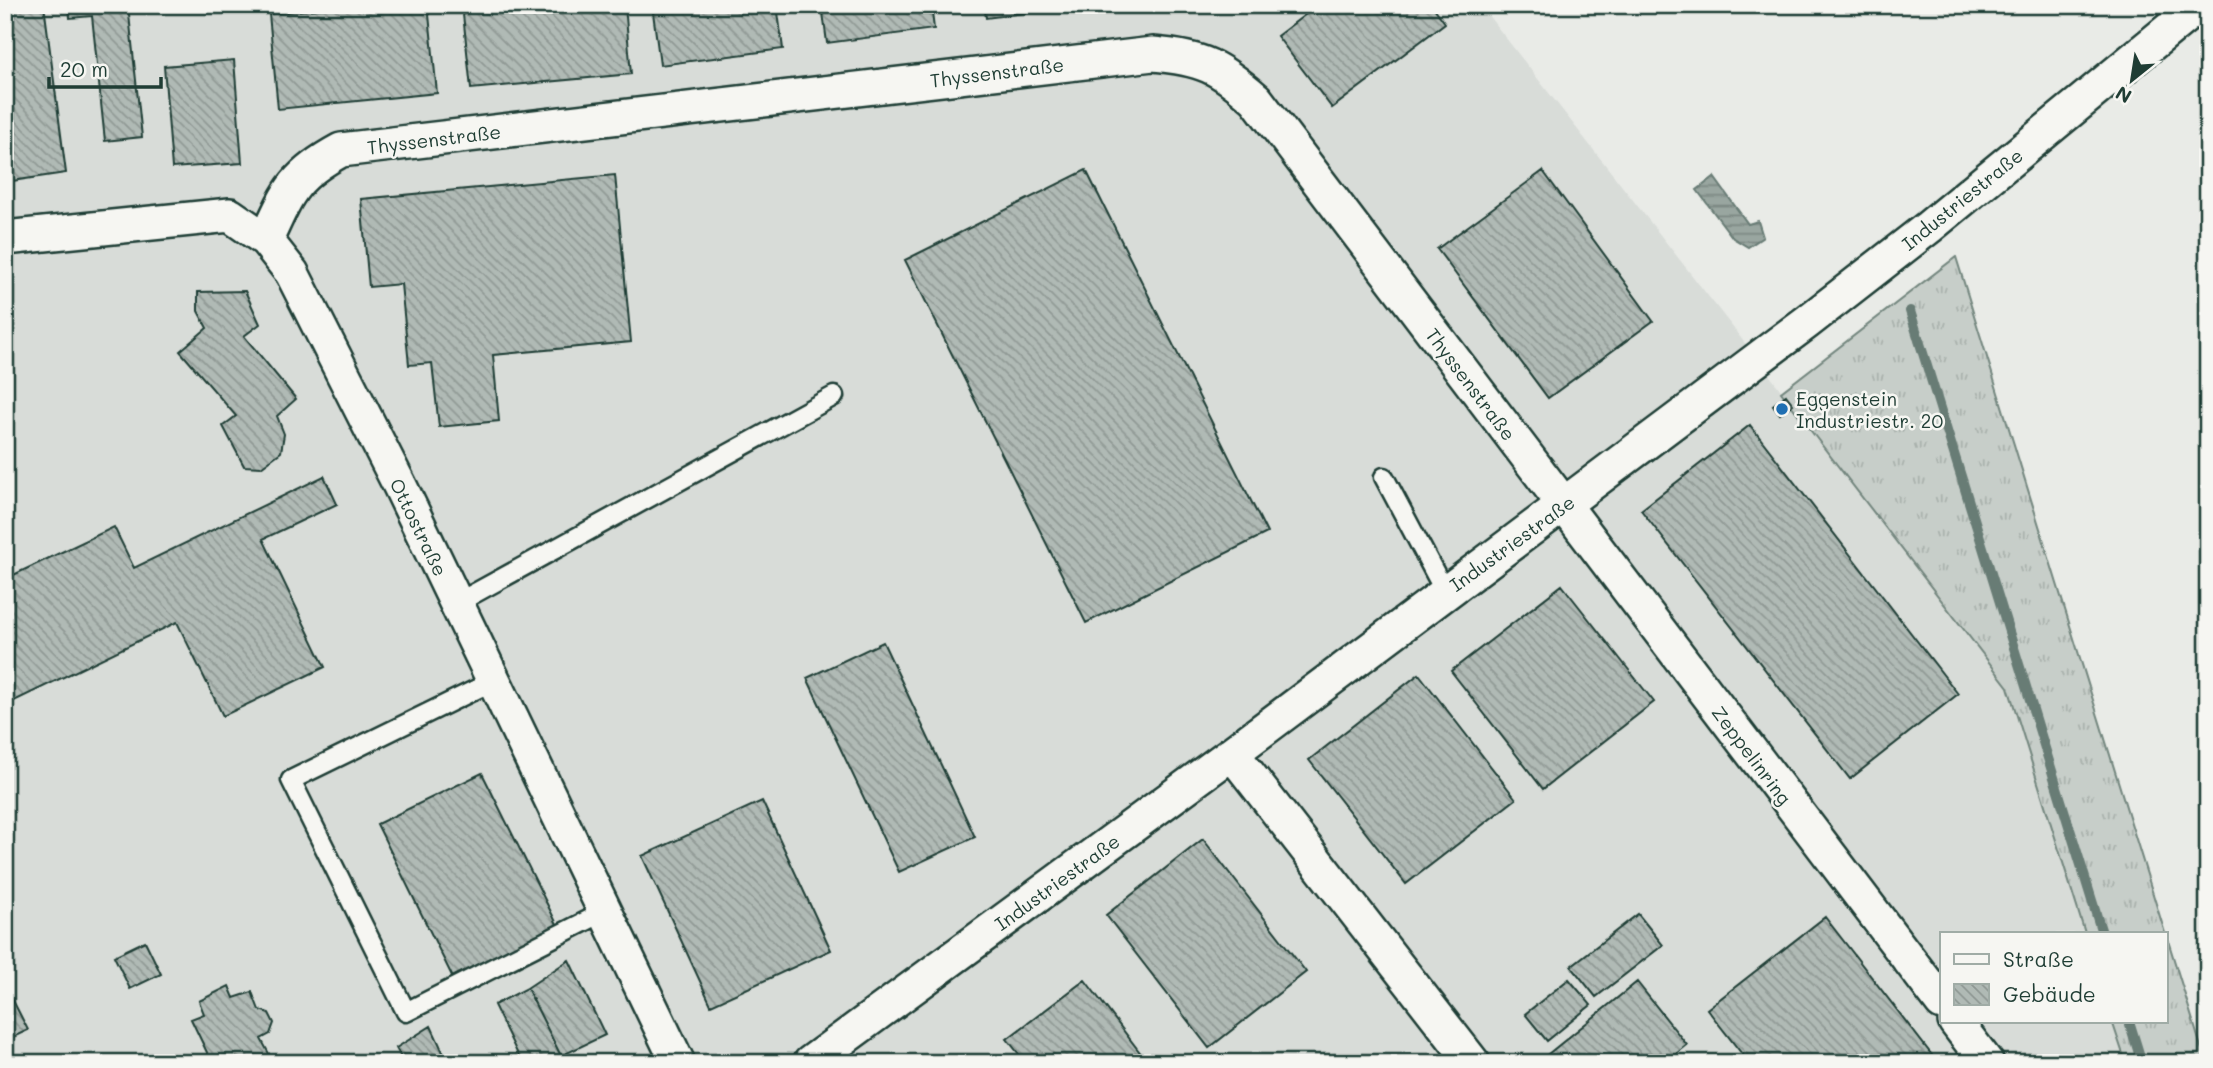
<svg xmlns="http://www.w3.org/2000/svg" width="2213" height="1068" font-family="Mali,sans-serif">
<defs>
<pattern id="grass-tufts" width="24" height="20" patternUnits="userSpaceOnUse" patternTransform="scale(1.75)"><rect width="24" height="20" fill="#c7cec9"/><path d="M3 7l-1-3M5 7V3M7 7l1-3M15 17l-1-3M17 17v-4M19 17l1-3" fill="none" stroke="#aab2ad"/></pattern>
<pattern id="water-rules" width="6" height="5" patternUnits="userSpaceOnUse" patternTransform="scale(1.75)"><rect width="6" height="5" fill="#99a6a0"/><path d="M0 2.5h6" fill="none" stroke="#7c8883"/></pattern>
<pattern id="building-back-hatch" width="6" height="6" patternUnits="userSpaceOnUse" patternTransform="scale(1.75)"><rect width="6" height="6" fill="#b0bab5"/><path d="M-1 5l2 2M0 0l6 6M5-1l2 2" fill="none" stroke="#8f9894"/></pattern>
</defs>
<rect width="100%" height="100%" fill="#e9ebe7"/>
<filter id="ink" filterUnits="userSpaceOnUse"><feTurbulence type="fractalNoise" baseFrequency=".0143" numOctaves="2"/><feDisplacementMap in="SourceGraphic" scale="14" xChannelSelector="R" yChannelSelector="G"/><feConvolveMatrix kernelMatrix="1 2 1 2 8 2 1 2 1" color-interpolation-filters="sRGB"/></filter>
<g filter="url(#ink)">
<path fill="#d8dcd8" d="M5,5H1480L1734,329L2008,687L2085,933H1942V1021H2112L2126,1063H5Z"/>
<path fill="url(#grass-tufts)" stroke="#73867e" stroke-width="2" d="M1956,257L2165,933H2085L2008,687L1781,392Z
M2166,934L2206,1063H2126L2112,1021H2166Z"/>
<path fill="url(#water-rules)" stroke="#687c75" stroke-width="2" d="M1714,177L1748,224L1758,221L1763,237L1748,247L1733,238L1697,190Z"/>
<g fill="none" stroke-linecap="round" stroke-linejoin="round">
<path stroke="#687c75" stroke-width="10" d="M1910,311L2102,933
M2129,1021L2142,1063"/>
</g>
<path fill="url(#building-back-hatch)" stroke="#1f3d34" stroke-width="2" d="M5,5H44L66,173L5,182Z
M69,5H128L142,137L105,141L92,16L70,18Z
M354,5H428L437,93L278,109L269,14Z
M462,5H625L631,74L471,89Z
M652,5H777L783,49L660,65Z
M822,5H931L934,29L827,43Z
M984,5H1085L986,18Z
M1318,5H1432L1445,23L1332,108L1277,36Z
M234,60L242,163L172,168L164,66Z
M1086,170L1267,533L1086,623L905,260Z
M1543,171L1653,321L1548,398L1437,249Z
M615,175L631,342L493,355L499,421L439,427L432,363L409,365L401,284L369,287L361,199Z
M245,291L260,324L244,336L296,399L277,416L284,434L281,452L261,467L244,466L223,426L236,416L180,351L207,328L198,311V292Z
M1786,395L1793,404L1780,414L1773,405Z
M1750,425L1958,694L1850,779L1641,510Z
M324,476L337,504L263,539L325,667L223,716L177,622L8,704L5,699V579L114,527L134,568Z
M1562,585L1654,702L1543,789L1451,671Z
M883,642L975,837L899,872L807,678Z
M1419,674L1516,799L1406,884L1309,760Z
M482,773L558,926L453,978L377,824Z
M762,801L831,950L711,1005L642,856Z
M1203,839L1306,972L1209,1048L1106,915Z
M1638,914L1663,945L1596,997L1571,966Z
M1825,917L1938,1063H1749L1707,1009Z
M145,941L161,974L130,989L114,956Z
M569,960L605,1035L561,1056L527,988Z
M1569,979L1591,1005L1547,1041L1525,1014Z
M1085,980L1148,1063H1026L1007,1039Z
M1637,982L1687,1045L1665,1063H1545L1542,1059Z
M5,985L28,1030L5,1041Z
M229,986L234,998L252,992L259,1010L269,1013L274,1023L270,1034L261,1039L274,1063H212L191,1019L204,1014L199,1001Z
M527,988L561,1056L565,1063H522L494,1005Z
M431,1026L448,1063H404L396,1048Z"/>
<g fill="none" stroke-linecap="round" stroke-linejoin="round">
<defs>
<path id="lane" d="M1384,477L1445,592
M455,604L834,396
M493,681L291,780L406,1012L606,911"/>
<path id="street" d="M5,238L230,215L266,240L292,273L400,486L678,1063
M266,240C288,192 293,176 341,150L1153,54C1203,58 1219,67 1256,99L1942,1003
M1232,753L1473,1063
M1955,1021L1987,1063
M810,1063L1232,753L1807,322L1929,227L2199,5"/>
</defs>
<use href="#lane" stroke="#1f3d34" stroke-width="23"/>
<use href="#street" stroke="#1f3d34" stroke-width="38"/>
<use href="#lane" stroke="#f6f6f2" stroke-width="18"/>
<use href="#street" stroke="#f6f6f2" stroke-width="33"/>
</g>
</g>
<circle fill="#1f6fb2" stroke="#f6f6f2" stroke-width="2.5" cx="1782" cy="409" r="7"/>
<g text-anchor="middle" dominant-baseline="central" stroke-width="5" stroke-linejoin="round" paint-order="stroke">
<g font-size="19" fill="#1f3d34" stroke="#f6f6f2">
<text transform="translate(997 72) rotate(-7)">Thyssenstraße</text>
<text transform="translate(434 139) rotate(-7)">Thyssenstraße</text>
<text transform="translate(1962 199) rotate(-39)">Industriestraße</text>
<text transform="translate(1471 384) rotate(53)">Thyssenstraße</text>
<text transform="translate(419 527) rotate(64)">Ottostraße</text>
<text transform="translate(1512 543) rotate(-36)">Industriestraße</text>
<text transform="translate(1752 755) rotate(53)">Zeppelinring</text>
<text transform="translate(1057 882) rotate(-36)">Industriestraße</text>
</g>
<g font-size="19" fill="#1f3d34" stroke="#f6f6f2" text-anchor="start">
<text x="1796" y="398">Eggenstein<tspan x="1796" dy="22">Industriestr. 20</tspan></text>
</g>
</g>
<rect width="2213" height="1068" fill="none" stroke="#f6f6f2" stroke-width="28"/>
<rect x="14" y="14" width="2185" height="1040" fill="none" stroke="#1f3d34" stroke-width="2.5" filter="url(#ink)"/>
<rect x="1940" y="932" width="228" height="91" fill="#f6f6f2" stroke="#a0aca6" stroke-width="2"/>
<rect x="1954" y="954" width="35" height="10" fill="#f6f6f2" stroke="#a0aca6" stroke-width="2"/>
<text x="2003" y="967" font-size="21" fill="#1f3d34">Straße</text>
<rect x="1954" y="984" width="35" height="21" fill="url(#building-back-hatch)" stroke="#a0aca6" stroke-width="2"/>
<text x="2003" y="1002" font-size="21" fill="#1f3d34">Gebäude</text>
<g transform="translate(2132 80) rotate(210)" stroke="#f6f6f2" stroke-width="5" paint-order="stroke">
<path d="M0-5L12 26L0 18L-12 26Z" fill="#1f3d34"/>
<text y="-10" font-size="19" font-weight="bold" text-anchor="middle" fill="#1f3d34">N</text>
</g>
<path d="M49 77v10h112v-10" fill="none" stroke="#1f3d34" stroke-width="3.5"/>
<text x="60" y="77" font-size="21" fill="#1f3d34" stroke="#f6f6f2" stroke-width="5" paint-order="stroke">20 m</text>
</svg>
